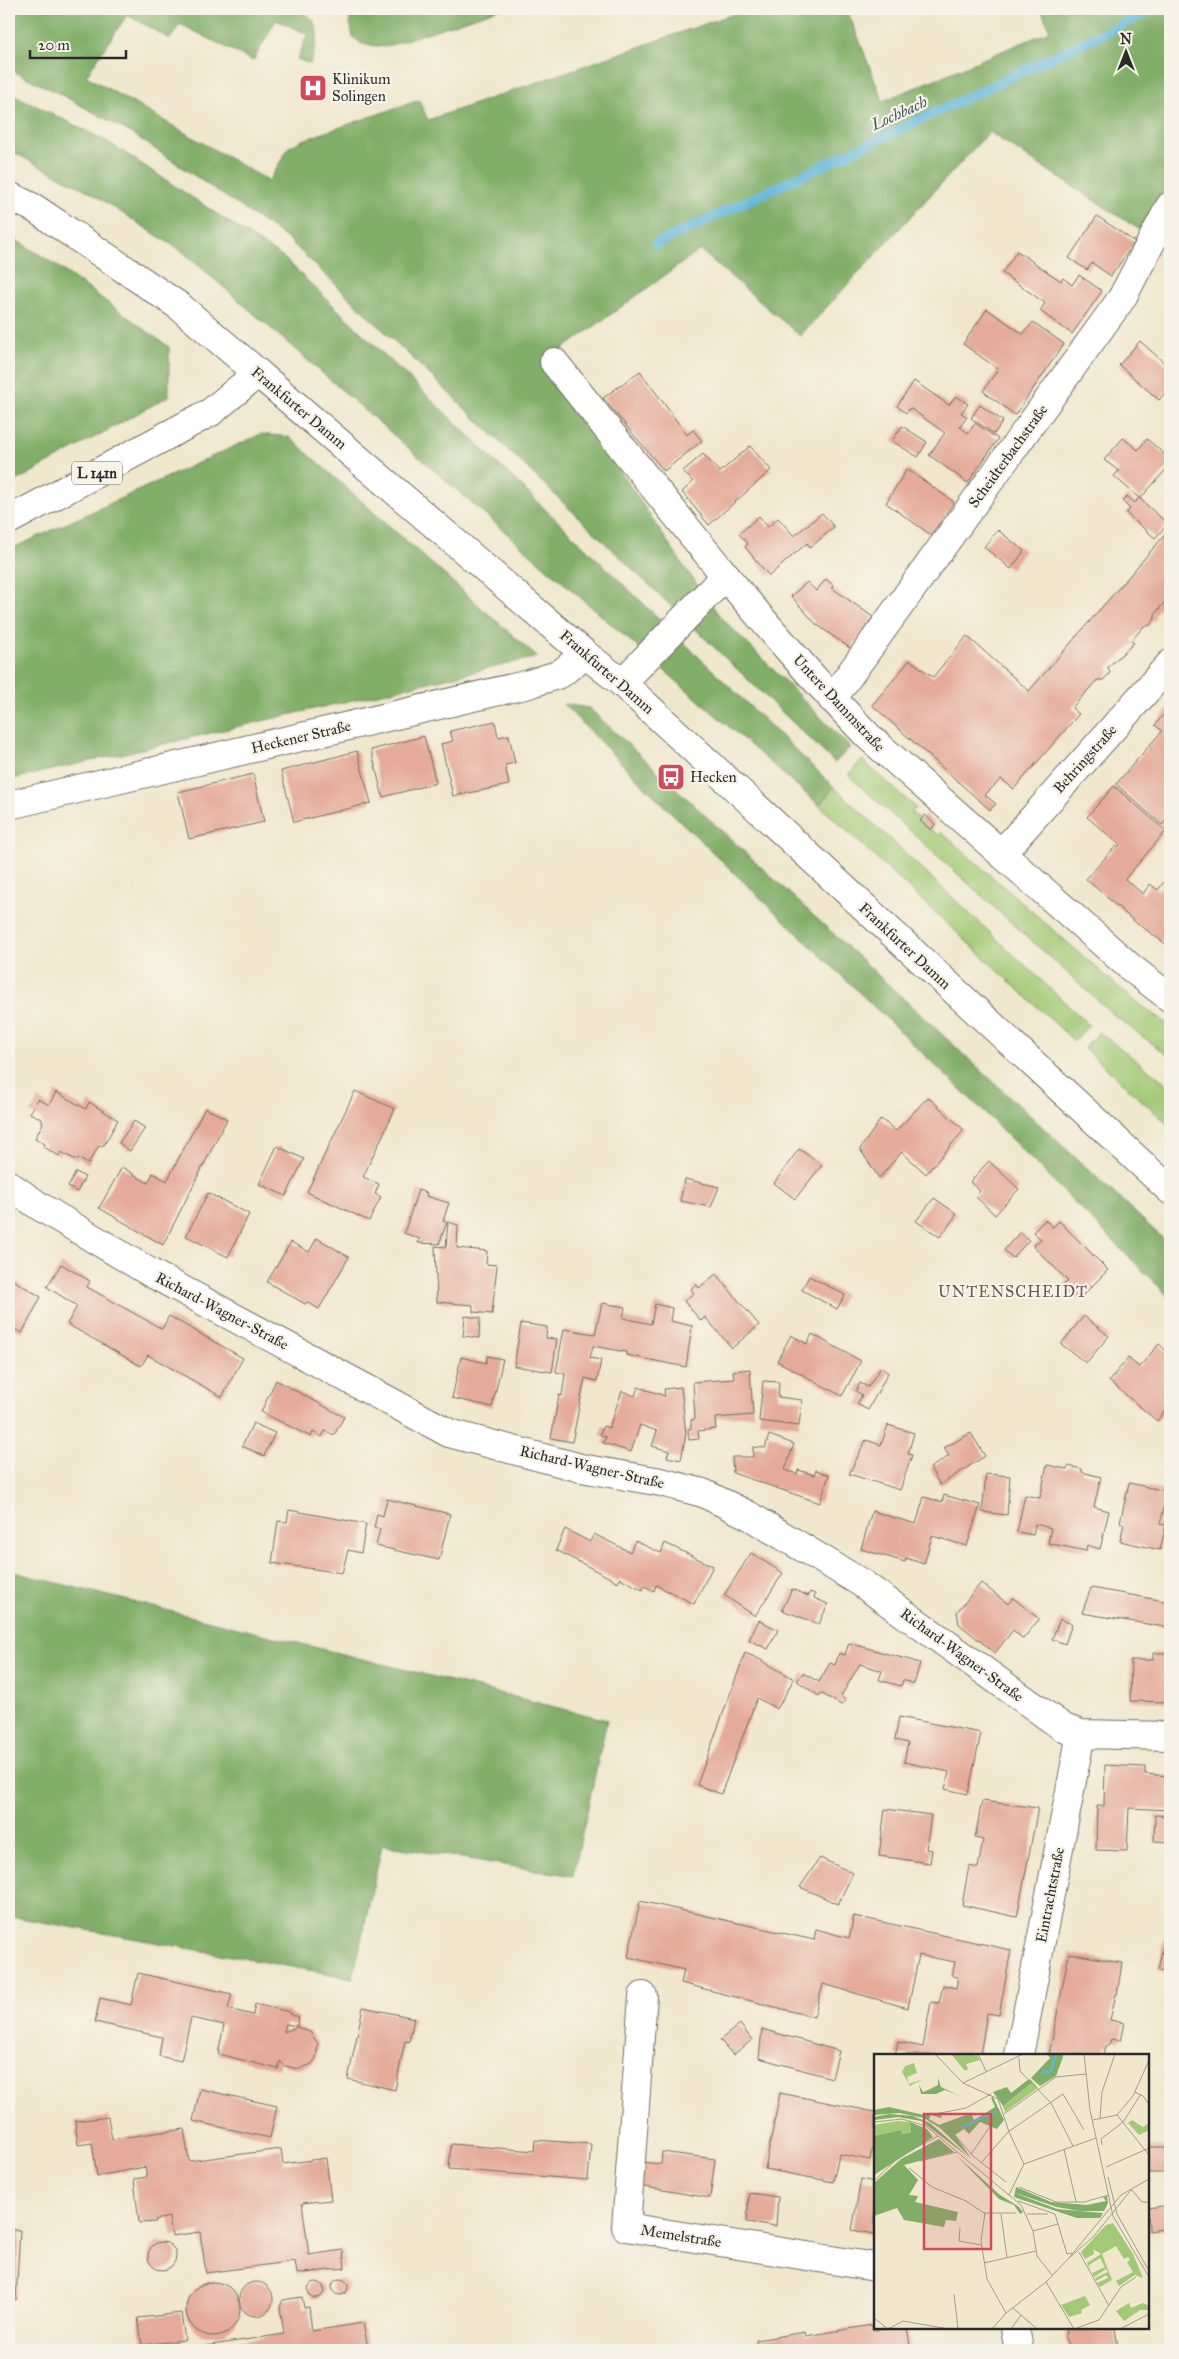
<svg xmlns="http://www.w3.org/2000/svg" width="1179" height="2359" font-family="'IM FELL Great Primer',serif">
<rect width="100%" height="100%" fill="#f7f3e8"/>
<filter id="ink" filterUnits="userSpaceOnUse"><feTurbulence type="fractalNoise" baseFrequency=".02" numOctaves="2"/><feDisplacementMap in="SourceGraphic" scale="10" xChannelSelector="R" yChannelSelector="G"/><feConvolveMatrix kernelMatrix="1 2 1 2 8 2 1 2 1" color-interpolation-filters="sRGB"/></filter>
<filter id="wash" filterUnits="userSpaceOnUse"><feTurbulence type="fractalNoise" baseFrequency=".0096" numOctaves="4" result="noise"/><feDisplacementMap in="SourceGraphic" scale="20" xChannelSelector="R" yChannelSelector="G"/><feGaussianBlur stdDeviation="1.12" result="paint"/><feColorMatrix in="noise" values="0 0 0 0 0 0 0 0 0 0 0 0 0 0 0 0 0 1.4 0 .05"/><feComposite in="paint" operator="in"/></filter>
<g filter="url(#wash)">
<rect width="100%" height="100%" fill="#f0e7cd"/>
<path fill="#a2ca76" stroke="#667a50" d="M862,760L916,808L912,813L937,835L941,832L1131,998L1170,1026V1057L1115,1016L848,775Z
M834,787L1089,1025L1074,1041L819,805Z
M1099,1032L1170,1086V1126L1084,1048Z"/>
<path fill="#81ae67" stroke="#566c49" d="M77,9H297C325,21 318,41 310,64L297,59L308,34L276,20L253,61L180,24L170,39L127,15L86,76L269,181L289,147L303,140L419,100L428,120L748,9H847L883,101L1050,31L1041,9H1170V180L1140,230L989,132L800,336L700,250L542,364L582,414L685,568L720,616L850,747L835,763L288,239L133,134L60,94L9,69V10Z
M350,9H499L385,47L362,44L353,37L350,22Z
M9,92L110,143L285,259L834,787L819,805L183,252L88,191L9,150Z
M9,236L53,263L169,347V396L9,485Z
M261,434L289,437L537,657L9,780V550Z
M563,704L589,708L1170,1245V1298L979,1107L654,796Z
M9,1571L607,1720L573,1876L382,1845L353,1978L9,1916Z"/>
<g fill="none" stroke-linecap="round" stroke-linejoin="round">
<path stroke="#5fb7dc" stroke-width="10" d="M656,244L1155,9"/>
</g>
<g id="blocks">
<path fill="#e5aa99" d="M1097,216L1135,242L1111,276L1092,263L1087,270L1069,258Z
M1017,251L1061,281L1063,278L1072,285L1079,275L1102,291L1072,334L1040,311L1045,303L1002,273Z
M987,309L1023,334L1033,322L1064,344L1015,415L983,391L998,369L963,344Z
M1140,341L1170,368V387L1159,400L1119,365Z
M640,371L687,435L693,430L702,441L664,471L603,398Z
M914,381L949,405L956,396L968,404L961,413L967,417L960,427L968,433L975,423L998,439L968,483L929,455L945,433L910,408L906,413L897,406Z
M980,405L1003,421L994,434L971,418Z
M902,426L927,442L918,457L892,441Z
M1123,438L1138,450L1147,439L1170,459V465L1140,499L1168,524L1155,538L1126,513L1130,509L1122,501L1127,496L1135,503L1139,498L1114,476L1119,471L1104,460Z
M750,446L771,470L709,525L682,492L693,482L683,471L703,454L720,472Z
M907,469L954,502L931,535L886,503Z
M822,513L834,527L810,548L807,543L769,576L745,547L748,544L739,534L759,516L768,527L778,518L794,536Z
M1170,529V596L1155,614V619L1149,626H1144L1131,641L1134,643L1108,667L1110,673L1103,680H1097L1072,708L1079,714L1014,789L1001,779L985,795L996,804L990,810L872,705L910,660L933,677L967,636L1029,691Z
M998,530L1024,551L1011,569L984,547Z
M826,579L833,585L832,588L873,617L851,649L816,624L791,596L807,582L816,591Z
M1170,706V816L1162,825L1116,784L1162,731L1155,725Z
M495,721L498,737L509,735L515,763L505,765L509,785L453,796L441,744L453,741L450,731Z
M424,736L436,783L383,797L371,750Z
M357,751L371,803L294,822L281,771Z
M253,774L264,822L189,839L178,792Z
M1114,786L1166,831L1125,879L1143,894L1150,884L1158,890L1164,882L1170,887V947L1135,922L1086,879L1116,846L1118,847L1120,845L1087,817Z
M925,815L935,824L931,830L920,821Z
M355,1091L395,1109L363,1177L379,1184L375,1194L381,1197L369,1221L307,1192Z
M56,1092L86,1109L89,1102L118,1120L104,1145L98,1147L88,1164L78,1158L76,1160L61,1152L59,1156L44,1147L45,1144L35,1138L43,1123L41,1119L30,1113L38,1099L49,1105Z
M928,1097L964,1130L926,1174L902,1152L879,1178L860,1149L881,1119L896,1131Z
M205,1108L227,1119L163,1245L99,1208L122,1167L148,1183L153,1173L167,1181Z
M134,1121L145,1128L130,1151L119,1143Z
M277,1146L304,1159L286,1196L259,1184Z
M799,1149L822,1165L795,1199L774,1183Z
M989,1161L1019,1189L995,1215L975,1196L980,1191L970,1182Z
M76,1172L85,1177L77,1192L68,1187Z
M685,1179L719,1187L711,1207L680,1201Z
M418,1190L427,1193L426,1196L449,1203L443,1221L447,1222L439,1244L418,1243L420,1239L404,1233Z
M208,1193L249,1214L228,1257L186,1236Z
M934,1198L957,1214L940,1237L916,1221Z
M1045,1220L1053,1227L1059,1221L1108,1270L1078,1300L1063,1285L1068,1281L1033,1246L1041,1239L1033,1232Z
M448,1222L458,1225L457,1248L487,1251L486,1264L497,1265L492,1314L473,1312V1305L437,1302L435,1246L446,1247Z
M1020,1232L1029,1240L1013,1258L1004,1250Z
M317,1238L349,1257L319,1309L307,1302L305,1304L267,1282L291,1242L309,1252Z
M61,1264L90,1281L87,1287L162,1329L169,1316L243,1358L222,1397L148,1355L141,1366L67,1324L77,1306L47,1287Z
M716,1274L759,1325L732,1348L705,1317L701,1321L684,1301L694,1293L691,1289L696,1284L699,1288Z
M809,1276L845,1295L837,1309L802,1290Z
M10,1278L41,1297L22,1333L9,1326Z
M602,1303L625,1307L623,1318L651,1324L655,1304L672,1308L670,1321L692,1326L686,1367L626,1355V1352L593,1346L590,1358L601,1360L597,1381L585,1378L572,1442L551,1438L559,1395L562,1396L565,1374L556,1372L564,1329L595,1334Z
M465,1316L480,1318L479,1338L463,1336Z
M1084,1316L1109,1336L1086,1363L1061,1344Z
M521,1323L547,1327L546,1338L557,1339L552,1372L514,1366Z
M812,1334L861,1361L842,1396L777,1361L791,1335L807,1344Z
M1159,1344L1170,1354V1405L1157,1421L1109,1381L1128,1358L1139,1367Z
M487,1356L503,1359L492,1407L452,1398L461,1357L486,1363Z
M881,1367L888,1373L868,1410L857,1404L862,1395L856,1391L860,1383L868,1387Z
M750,1369L753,1415L715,1418L716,1429L698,1431L699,1439L689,1440L688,1429L691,1428V1420L695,1419L693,1382L734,1379L733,1371Z
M276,1380L344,1417L334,1435L325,1431L322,1437L313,1432L311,1437L261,1412Z
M763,1381L779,1382L778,1397L802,1400L799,1426L759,1421Z
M638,1387L665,1396L664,1389L681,1387L686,1434L681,1460L667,1457L669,1451L652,1446L657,1431L640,1425L631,1452L603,1443L606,1437L600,1435L603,1426L609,1428L622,1391L635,1396Z
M253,1423L275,1433L264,1456L242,1446Z
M888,1425L914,1433L908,1454L912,1455L900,1490L849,1474L866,1440L881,1445Z
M971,1433L985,1456L940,1485L930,1468L949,1456L944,1448Z
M769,1435L794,1444L785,1470L797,1474L798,1470L814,1475L816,1470L829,1475L820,1503L733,1473L732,1457H753V1447L765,1448Z
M1047,1465L1067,1469L1068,1466L1082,1469V1472L1101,1477L1094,1507L1109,1511L1100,1549L1087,1545L1086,1551L1048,1543L1051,1528L1035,1524L1033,1535L1017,1532L1025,1495L1040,1498Z
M986,1474L1010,1476L1007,1515L982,1512Z
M1129,1483L1170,1492L1169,1510L1164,1508L1160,1524L1166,1525L1160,1550L1120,1541L1124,1524L1120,1522Z
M944,1495L980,1505L967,1546L932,1536L924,1564L906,1558L905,1562L861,1549L872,1511L916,1524L924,1497L942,1502Z
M387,1499L450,1514L439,1560L376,1546L380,1529L374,1528L377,1514L383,1516Z
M289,1510L366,1524L361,1553L348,1550L342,1573L272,1563L278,1521L287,1522Z
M565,1529L590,1542L594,1534L630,1552L635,1541L661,1553L665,1543L713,1566L694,1604L656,1585L654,1591L644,1586L643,1590L620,1578L618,1582L556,1550Z
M751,1553L783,1573L755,1616L724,1595Z
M981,1583L1008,1604L1013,1598L1039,1619L1023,1639L1013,1630L995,1653L959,1624L957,1612Z
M1091,1588L1170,1602V1628L1082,1613Z
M792,1589L808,1596L810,1592L815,1594L814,1598L828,1604L819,1624L782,1610Z
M1060,1619L1072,1624L1065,1644L1052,1639Z
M759,1620L778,1630L768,1649L749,1640Z
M849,1643L920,1663L914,1684L903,1680L901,1686L879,1680L882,1671L860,1664L841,1696L846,1701L841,1705L821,1693L819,1696L797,1681L803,1673L819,1682L830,1663L835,1665L839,1653L845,1655Z
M745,1653L759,1659L794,1679L777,1709L757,1698L721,1794L697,1785Z
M1153,1653H1170V1702L1130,1701L1131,1660H1153Z
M899,1717L981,1733L968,1794L945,1789L949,1772L904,1762L908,1743L895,1740Z
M1105,1765L1145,1767V1774L1170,1776V1810L1129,1808L1127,1851L1096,1850L1097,1806H1104Z
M982,1801L1038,1808L1017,1917L962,1905L969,1866L978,1868L983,1840L975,1838Z
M885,1809L931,1815L926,1849L932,1850L930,1863L879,1856Z
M1155,1815L1170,1816V1842L1154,1841Z
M820,1858L853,1873L838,1904L800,1887Z
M640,1901L814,1940L816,1929L849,1938L854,1916L1011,1950L999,2015L987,2013L980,2055H895L898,2042L923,2047L931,2002L939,2003L943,1985L956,1988L958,1977L952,1976L955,1962L919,1955L908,2008L823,1984L814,2017L681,1983L684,1970L628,1957Z
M1164,1940L1170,1941V1973L1158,1970Z
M1069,1953L1122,1963L1117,1995L1116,1994L1110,2020L1124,2023L1120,2041L1111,2039L1109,2045L1105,2047L1103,2055H1049Z
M138,1973L232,1994L228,2009L253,2015L255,2004L290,2012L289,2014L299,2017L297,2026L286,2024L284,2032L297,2027L310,2032L318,2044L316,2058L312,2064L299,2069L285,2066L280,2061L278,2069L218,2054L224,2025L191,2018L181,2061L159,2056L162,2037L95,2022L100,1998L131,2005Z
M363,2007L414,2018L409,2042L405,2041L395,2090L348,2079Z
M740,2024L752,2040L733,2055L720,2040Z
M762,2029L839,2051L832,2078L759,2058Z
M1169,2048H1170V2079L1163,2078Z
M200,2089L277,2106L270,2138L193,2121Z
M780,2093L875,2112V2134L870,2160L839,2154L833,2182L765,2169Z
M108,2117L112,2139L184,2129L189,2161L281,2149L283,2164L326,2158L331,2200L302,2203L309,2255L343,2250L345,2268L297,2274L295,2261L206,2273L200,2232L172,2236L169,2217L155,2220L156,2222L139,2223L134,2179L147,2177L145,2167L97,2176L92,2143L78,2145L75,2121Z
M535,2140L591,2144L588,2180L449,2169L451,2144L534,2151Z
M1148,2147H1170V2173H1148Z
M662,2152L715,2159L710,2198L639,2186L641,2162L661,2164Z
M861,2179L875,2182V2234L852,2230Z
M749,2193L778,2197L776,2226L747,2222Z
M1170,2205V2228L1149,2231L1148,2208Z
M9,2230H20L16,2300L9,2299Z
M148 2256a14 14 0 1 1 28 0a14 14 0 1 1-28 0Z
M332 2287a8 8 0 1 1 16 0a8 8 0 1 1-16 0Z
M308 2290a8 8 0 1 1 16 0a8 8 0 1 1-16 0Z
M186 2309a27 27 0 1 1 54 0a27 27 0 1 1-54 0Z
M239 2299a17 17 0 1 1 34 0a17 17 0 1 1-34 0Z
M302,2297L304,2308L309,2307L312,2331L363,2323L368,2348L391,2345V2350H179L284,2334L280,2307L283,2300Z
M181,2313L185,2340L142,2345L138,2318Z
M872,2325L873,2330L907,2328L911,2350H758L756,2340L805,2332L806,2336Z
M1066,2328H1115L1118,2347L1099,2350H1069L1065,2337L1067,2333Z"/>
</g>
</g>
<g filter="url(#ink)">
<use href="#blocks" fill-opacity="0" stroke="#706d64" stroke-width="1"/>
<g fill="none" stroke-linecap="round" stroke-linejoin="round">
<defs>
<path id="minor" d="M554,362C656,489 755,620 869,737L1130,967L1170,998
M622,683L726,575
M832,699L1122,298L1170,206
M9,805L529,684L560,674L585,654
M1001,854L1170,664
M9,1185L39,1206L151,1273L449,1433L581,1468L661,1482L703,1493L748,1515L860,1582L1064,1728L1081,1734L1170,1736
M643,1996L626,2227L875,2267
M1019,2055L1081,1734
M1015,2328L1019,2350"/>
<path id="secondary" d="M9,196L34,208L179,306L258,373"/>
<path id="primary" d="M9,520L211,412L258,373L585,654L622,683L1170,1190"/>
</defs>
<use href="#minor" stroke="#706d64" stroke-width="30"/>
<use href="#secondary" stroke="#706d64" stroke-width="30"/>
<use href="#primary" stroke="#706d64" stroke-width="30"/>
<use href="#minor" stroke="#fff" stroke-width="28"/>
<use href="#secondary" stroke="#fff" stroke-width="28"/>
<use href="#primary" stroke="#fff" stroke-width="28"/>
</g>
</g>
<defs>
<symbol id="hospital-square" viewBox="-11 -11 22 22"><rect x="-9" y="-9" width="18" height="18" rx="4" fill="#d1495b" stroke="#f7f3e8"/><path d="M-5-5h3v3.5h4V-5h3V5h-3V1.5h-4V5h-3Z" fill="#fff"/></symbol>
<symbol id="bus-square" viewBox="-11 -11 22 22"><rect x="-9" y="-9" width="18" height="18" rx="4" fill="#d1495b" stroke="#f7f3e8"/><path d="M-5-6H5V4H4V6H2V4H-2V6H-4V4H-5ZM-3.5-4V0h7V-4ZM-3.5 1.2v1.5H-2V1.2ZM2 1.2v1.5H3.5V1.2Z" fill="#fff"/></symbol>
</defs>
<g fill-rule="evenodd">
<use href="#hospital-square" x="297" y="72" width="32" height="32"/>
<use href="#bus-square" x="655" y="761" width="32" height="32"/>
</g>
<g text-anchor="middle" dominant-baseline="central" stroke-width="4.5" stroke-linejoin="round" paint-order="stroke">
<rect fill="#f7f3e8" stroke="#686764" stroke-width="1" x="72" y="461.5" width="50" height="23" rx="4"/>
<g font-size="14" font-weight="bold" fill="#2b2b2b">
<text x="97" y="473">L 141n</text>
</g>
<g font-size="15" fill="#2b2b2b" stroke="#f7f3e8" text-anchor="start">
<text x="332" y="79">Klinikum<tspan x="332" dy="17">Solingen</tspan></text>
<text x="690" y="777">Hecken</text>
</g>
<g font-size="15" fill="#2b2b2b" stroke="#f7f3e8">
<text transform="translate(299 408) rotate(40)">Frankfurter Damm</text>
<text transform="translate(1008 456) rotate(-54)">Scheidterbachstraße</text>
<text transform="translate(607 672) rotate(41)">Frankfurter Damm</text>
<text transform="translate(839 703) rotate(47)">Untere Dammstraße</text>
<text transform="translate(301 737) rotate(-13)">Heckener Straße</text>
<text transform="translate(1085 759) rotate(-48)">Behringstraße</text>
<text transform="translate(905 946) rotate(43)">Frankfurter Damm</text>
<text transform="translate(222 1311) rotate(28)">Richard-Wagner-Straße</text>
<text transform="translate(592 1467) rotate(13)">Richard-Wagner-Straße</text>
<text transform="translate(962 1655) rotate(36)">Richard-Wagner-Straße</text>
<text transform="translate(1050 1895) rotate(-79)">Eintrachtstraße</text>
<text transform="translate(681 2236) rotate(9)">Memelstraße</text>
</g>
<g font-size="16" font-style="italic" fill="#3b5560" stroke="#f7f3e8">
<text transform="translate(899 113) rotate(-25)">Lochbach</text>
</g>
<g font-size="16" letter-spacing="1" fill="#6c5752" stroke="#f7f3e8">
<text x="1013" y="1291">UNTENSCHEIDT</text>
</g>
</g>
<g transform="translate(874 2054)">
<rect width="275" height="275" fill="#f0e7cd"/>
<path d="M77,0H102L100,3L103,1L106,6L92,10L94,15L91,17ZM40,9L43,19L33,23L35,30L49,25L36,32L28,18L31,12ZM159,28L164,34L131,58L129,52ZM258,66L269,73L275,69V76L265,81L254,69ZM24,67L36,68L37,78L29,80L27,76L0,82V71ZM239,169L259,200L269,224L261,221L245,232L242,227L259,218L253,208L256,206L254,203L250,205L242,192L228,200L238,226L226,233L223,229L234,224L232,221L222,227L221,224L234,218L232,215L220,223L218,219L231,213L226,204L215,211L217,217L213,209L227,200L219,195L220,200L211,205L207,198L232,171ZM211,242L216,251L207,256L208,259L195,263L187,251ZM255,249L257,254L269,249L275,252L274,256H266L250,267L242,257Z" fill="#a2ca76"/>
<path d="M173,0H189V3L182,22L166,32L157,24L176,4ZM64,24L67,33L86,42L71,36L62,40H47L45,31L49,38L54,36L64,31ZM155,25L159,28L129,52L119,38L133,33L137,39ZM119,43L130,66L123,75L106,68L95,80L90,75L81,81L97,104L66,74L50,64L25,59L0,61V56L15,53L50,61H67L68,62L67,64L57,61L55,65L65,71L97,59L100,66L121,53L117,44ZM16,60L39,62L56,69L97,105L47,67L24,63L0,66V63ZM36,68L53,75L59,83L0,121V82L27,76L29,80L37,78ZM65,85L80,98L30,111L44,126L35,141L44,142L41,148L84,158L82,167L72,166L70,173L30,166L23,154L0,162V129L27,105ZM82,101L126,141L145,153L149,158L146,160L140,151L125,145ZM142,133L177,148L213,151L232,147L229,143L233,142L234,149L230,157H206L183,153L141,139L183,155L229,159L226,164H203L140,143Z" fill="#81ae67"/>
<path fill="none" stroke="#5fb7dc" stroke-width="2.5" d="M168,19L177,17L182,0M87,74L120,58"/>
<path fill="none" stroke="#a19c8c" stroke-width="1" d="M61,0L89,29L124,45L135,78L150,110M104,0L112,17M210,0L216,56L239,162L275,223M145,4L146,17L177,49L199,92M89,29L149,0M261,38L269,42L275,50M61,60L92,54L117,40M130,60L182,23L212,20M243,61L275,101M226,64L228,38L241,0M219,66L243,61L259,42L275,6M0,68L28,65L52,72L147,151L159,177L163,202L178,221M81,81L99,102L132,128M228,91L227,85L249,68L267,40M190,95L202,148M97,100L117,71M25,103L64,82M46,107L83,98M107,109L134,78L189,40L210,76M232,113L275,94M35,114L58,133L92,147L110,159H142M234,123L243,160L275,217M0,127L25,103M145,133L182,148H210L235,141M257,135L268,148H275M135,141L150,110L222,84M144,147L181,160L193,200L198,199M111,159L107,187L113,225L132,259M127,160L133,204M153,160H174M86,174L85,187L107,191M159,177L184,170M205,198L235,252M194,205L220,182L257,136M110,209L162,197M172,228L200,275M80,240L84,275M139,254L163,275M0,264L14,275M14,275L29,267L75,275M118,275L132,259L172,228L194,205L247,141L275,125M137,275L147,261M200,275L225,266L247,233L262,223M246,275L275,260"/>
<path fill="#d1495b" fill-opacity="0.15" stroke="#d1495b" stroke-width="2.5" d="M50,60H117V195H50Z"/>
<rect width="275" height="275" fill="none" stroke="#2b2b2b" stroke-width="2.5"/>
</g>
<rect width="1179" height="2359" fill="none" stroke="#f7f3e8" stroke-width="30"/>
<g transform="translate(1126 52)" stroke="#f7f3e8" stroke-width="4" paint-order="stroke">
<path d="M0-4L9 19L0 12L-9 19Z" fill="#2b2b2b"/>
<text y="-8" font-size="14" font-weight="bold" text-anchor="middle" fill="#2b2b2b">N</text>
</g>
<path d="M30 50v8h96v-8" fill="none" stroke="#2b2b2b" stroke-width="2.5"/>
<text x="38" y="50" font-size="15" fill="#2b2b2b" stroke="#f7f3e8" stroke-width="4" paint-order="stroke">20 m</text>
</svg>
